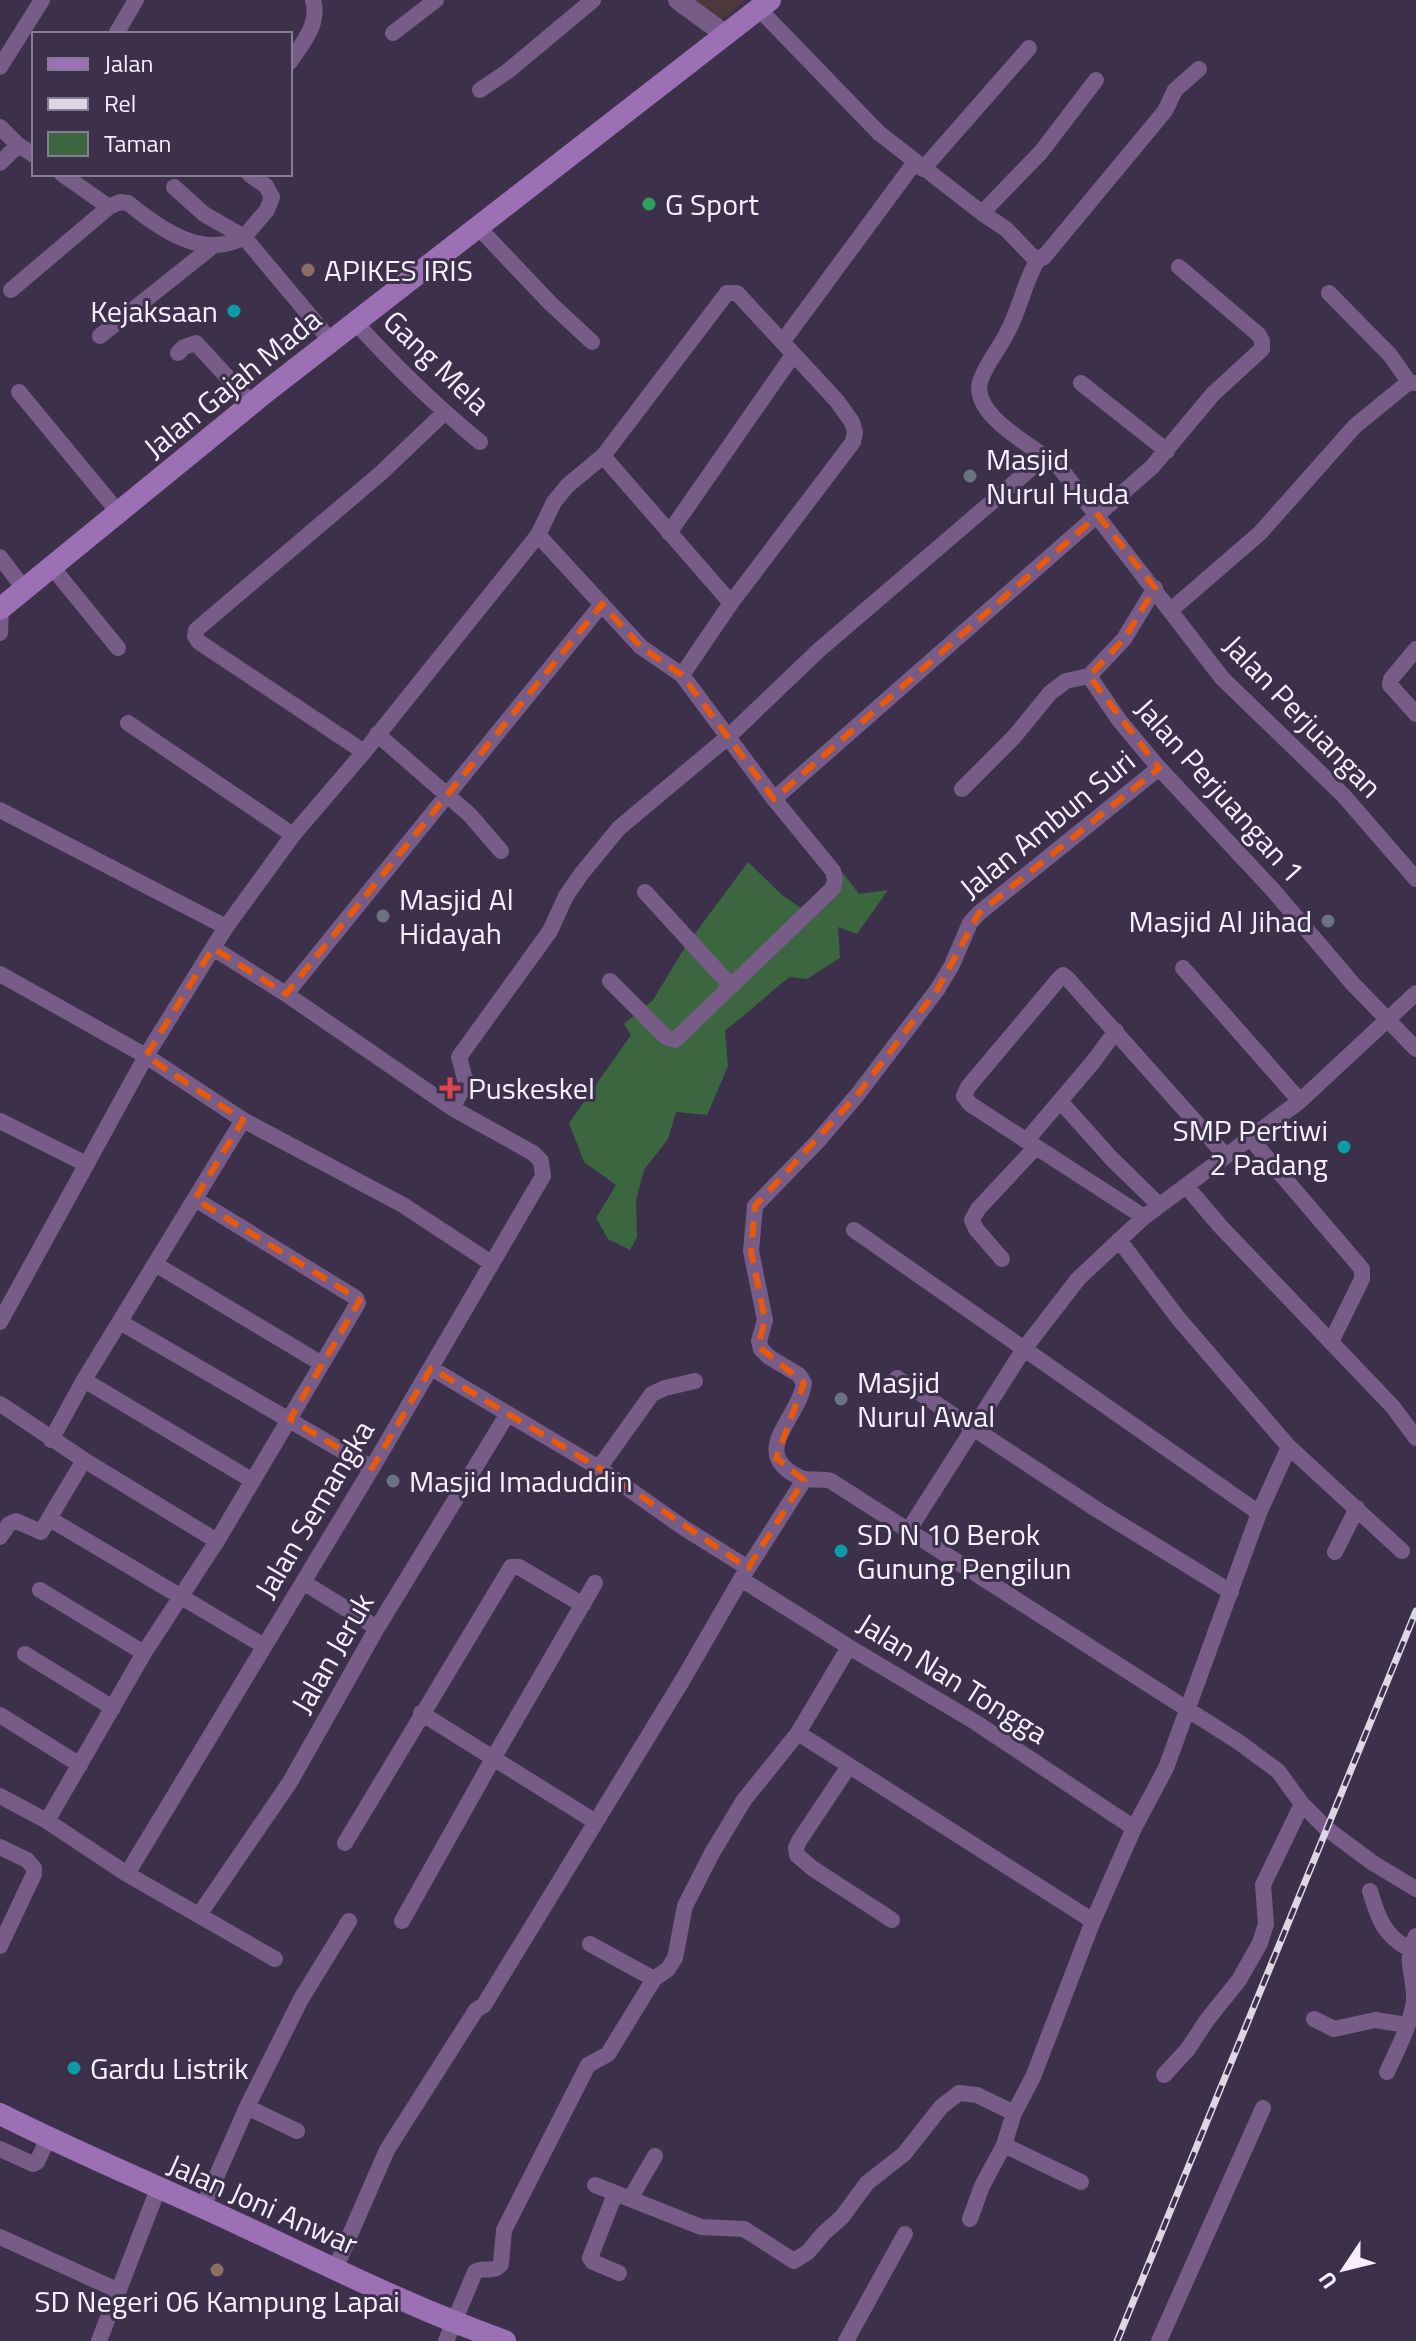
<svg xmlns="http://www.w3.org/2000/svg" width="1416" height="2341" font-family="'Titillium Web',sans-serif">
<rect width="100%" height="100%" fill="#3c304b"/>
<path fill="#4d383c" d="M690,0H745L721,20Z"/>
<path fill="#3b6640" d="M748,862L782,895L801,908L824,889L839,868L859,894L888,890L857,934L838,927L840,958L807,979L790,977C767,994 748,1014 725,1030L728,1066L707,1115L676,1112L668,1139L644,1170L636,1200L637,1237L630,1250L608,1239L596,1218L616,1185L584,1162L569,1123L631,1035L624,1024L653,1000L685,947Z"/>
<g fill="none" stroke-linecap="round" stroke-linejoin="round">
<path stroke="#785c88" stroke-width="16" d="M759,9L879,133L982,213L1041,152L1096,80
M393,33L436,0
M116,34L136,0
M290,62C303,42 320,24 313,0
M0,67L42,0
M480,90L508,71L593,0
M0,127L18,145L34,155
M0,163L18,145
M923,169L1029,48
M62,174L109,207L120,202L128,203C160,229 203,260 244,237L331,341
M174,187L204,214L244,237L267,210L272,197L266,186L249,174
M982,213L1006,229L1033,257L1043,258L1165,111L1175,90L1199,69
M478,227L550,303L592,342
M1038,259C1024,283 1020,309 1007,333C999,349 985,365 980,382C971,417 1039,449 1060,468L1222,678L1343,795L1416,879
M11,290L109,207
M1329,293L1390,355L1409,382L1416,383
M355,322C394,365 435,405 480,442
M100,336L213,246
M783,341L915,162
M178,353L184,347L196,343L251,403
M1081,383L1167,451
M19,392L119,513
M603,456L731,603
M669,533L793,355
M0,557L25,590
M52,567L118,648
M1155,588L1124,639L1089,676L1119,720L1159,768L1272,889L1353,984L1416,1049
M1171,610L1260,533L1355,426L1409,382
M0,633L1,608
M1416,649L1391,679L1390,685L1416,714
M128,723L293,835
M377,734L470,815L501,851
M364,752L199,642L195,636L196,630L381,473L444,413
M1159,768L979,913L970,923L952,965L937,990L858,1094L818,1141L755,1206L751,1251L765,1320L759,1341L761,1349L769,1357L799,1375L804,1383C800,1418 746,1453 801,1478C809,1481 822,1478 831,1481L1240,1743L1278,1771L1302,1804L1327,1829L1373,1863L1416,1889
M962,789L1014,737L1050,693L1066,681L1089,676
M774,799L1152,467L1213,394L1262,349V341L1259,335L1179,267
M0,810L226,927
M645,892L731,986
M1183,968L1300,1101
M0,974L146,1056L243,1120L403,1205L491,1263
M610,981L666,1037L675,1040L833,888L835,880L833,871L774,799L682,675L641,647L538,535L554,502L567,486L603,456L727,293H737L837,401L852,422L855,432L853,442L731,603L682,675
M286,994L602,604
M1060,1101L1111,1158L1159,1205
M452,1108L466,1083L459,1057L550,931L566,896L582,873L619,828L728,737L819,650L1035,465L1048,457
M0,1121L86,1164
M1250,1138L1362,1269V1279L1331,1342
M1026,1141L1093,1062L1116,1031
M1186,1186L1221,1227L1393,1407L1416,1438
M1144,1217L970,1104L964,1096L968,1087L1058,980L1063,975L1068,979L1225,1155
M854,1230L1259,1513
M1119,1240L1178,1318L1289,1447L1402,1551
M1002,1259L976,1229L972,1220L978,1209L1036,1147
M155,1264L322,1364
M0,1322L146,1056L226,927L293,835L364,752L538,535
M120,1322L372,1468
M431,1368L599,1468L684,1528L748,1568
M897,1378L1096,1509L1231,1592
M84,1380L253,1481
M0,1404L84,1460L217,1541
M51,1440L84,1380L243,1120
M599,1468L652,1394L665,1388L695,1381
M50,1519L264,1646
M908,1531L1024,1349L1078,1279L1144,1217L1300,1101L1416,993
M0,1537L9,1524L16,1521L41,1532L84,1460
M1335,1552L1357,1508
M741,1579L849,1647L975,1722L1134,1828
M303,1582L377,1628
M40,1590L144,1653
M25,1654L113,1708
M421,1713L594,1821
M0,1715L80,1765
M798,1733L1093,1921
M849,1766L799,1841L796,1848L797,1855L812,1868L892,1920
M0,1796L47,1821L127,1874L275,1959
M47,1821L144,1653L217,1541L358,1303L356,1298L195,1199
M345,1843L511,1567H519L583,1605
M0,1847L27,1860L34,1868V1874L0,1946
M127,1874L372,1468L543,1176L541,1161L533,1153L452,1108L286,994L213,948
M1370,1891C1378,1917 1383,1935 1409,1949
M199,1915L290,1782L377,1628L507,1415
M402,1921L494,1757L595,1583
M590,1944L654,1979
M1314,2019L1334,2029L1375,2020L1407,2025
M1387,2072C1397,2051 1410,2025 1414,2002C1416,1977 1402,1960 1416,1936
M1164,2075L1188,2049L1207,2020L1239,1980L1260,1943L1266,1924L1263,1885L1302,1804
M247,2107L297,2131
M1004,2145L1081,2182
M0,2149L33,2164L37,2162L48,2138
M595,2185L701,2227L744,2229L794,2261L808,2252L824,2233L842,2217L867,2183L904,2154L941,2107L959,2093L977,2095L1014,2113
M615,2194L590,2258L593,2262L619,2273
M630,2199L655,2156
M203,2207L247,2107L301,1999L349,1921
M970,2219L982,2186L1004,2145L1014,2113L1033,2077L1093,1921L1134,1828L1166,1768L1259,1513L1289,1447
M0,2237L117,2290
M335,2269L387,2150L476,2010L484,2005L682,1681L741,1579L804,1480
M99,2341L158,2189
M446,2341L475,2272C483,2266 493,2274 501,2264L504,2230L588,2065L608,2054L654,1979L668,1969L675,1958L685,1906L712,1853L744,1800L798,1733L849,1647
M846,2341L905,2234
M1159,2341L1263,2108"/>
<path stroke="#785c88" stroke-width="20" d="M678,0L726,35"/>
<path stroke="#9c70b5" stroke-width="22" d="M0,609L267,391L770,0
M0,2114C80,2154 162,2188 243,2226C329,2266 415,2309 505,2341"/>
<defs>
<path id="rail" d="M1117,2341L1416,1611"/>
</defs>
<use href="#rail" stroke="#dcd6e5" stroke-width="7"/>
<use href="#rail" stroke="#3c304b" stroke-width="4" stroke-dasharray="12" stroke-linecap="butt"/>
</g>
<path fill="none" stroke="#e8590c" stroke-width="6" stroke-dasharray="16 10" stroke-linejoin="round" d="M1098,515L1155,588L1124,639L1089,676L1159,768L979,913L937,990L858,1094L755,1206L751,1251L765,1320L758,1346L804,1383L776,1458L804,1480L748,1568L599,1468L431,1368L372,1468L290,1419L360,1300L195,1199L243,1120L146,1056L213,948L286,994L602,604L641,647L682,675L774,799Z"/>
<circle fill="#2e9e5b" stroke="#3c304b" stroke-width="3" cx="649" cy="204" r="8"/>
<g fill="#8d6e63" stroke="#3c304b" stroke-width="3">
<circle cx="308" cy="270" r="8"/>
<circle cx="217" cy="2270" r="8"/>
</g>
<g fill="#0f9aa8" stroke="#3c304b" stroke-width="3">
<circle cx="234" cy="311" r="8"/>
<circle cx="1344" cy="1147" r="8"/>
<circle cx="841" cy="1551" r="8"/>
<circle cx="74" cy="2068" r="8"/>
</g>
<g fill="#6b7280" stroke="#3c304b" stroke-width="3">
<circle cx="970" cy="476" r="8"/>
<circle cx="383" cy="916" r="8"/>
<circle cx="1328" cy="921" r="8"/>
<circle cx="841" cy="1399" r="8"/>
<circle cx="393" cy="1481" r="8"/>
</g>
<path fill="#e0444e" stroke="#3c304b" stroke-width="3" d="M446 1076h8v8h8v8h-8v8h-8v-8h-8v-8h8z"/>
<g text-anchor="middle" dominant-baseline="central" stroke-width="6" stroke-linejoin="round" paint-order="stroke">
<g font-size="30" fill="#f6f0fe" stroke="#3c304b" text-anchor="start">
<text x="665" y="204">G Sport</text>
<text x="324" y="270">APIKES IRIS</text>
<text x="218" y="311" text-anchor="end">Kejaksaan</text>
<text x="986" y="459">Masjid<tspan x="986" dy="34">Nurul Huda</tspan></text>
<text x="399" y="899">Masjid Al<tspan x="399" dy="34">Hidayah</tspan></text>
<text x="1312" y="921" text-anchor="end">Masjid Al Jihad</text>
<text x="468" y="1088">Puskeskel</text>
<text x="1328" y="1130" text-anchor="end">SMP Pertiwi<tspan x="1328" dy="34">2 Padang</tspan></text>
<text x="857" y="1382">Masjid<tspan x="857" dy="34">Nurul Awal</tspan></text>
<text x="409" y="1481">Masjid Imaduddin</text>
<text x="857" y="1534">SD N 10 Berok<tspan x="857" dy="34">Gunung Pengilun</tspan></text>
<text x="90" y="2068">Gardu Listrik</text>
<text x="217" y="2301" text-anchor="middle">SD Negeri 06 Kampung Lapai</text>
</g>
<g font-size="30" fill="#f6f0fe" stroke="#3c304b">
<text transform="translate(437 362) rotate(44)">Gang Mela</text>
<text transform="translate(232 383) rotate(-39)">Jalan Gajah Mada</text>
<text transform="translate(1303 716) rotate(46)">Jalan Perjuangan</text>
<text transform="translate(1220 790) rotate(48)">Jalan Perjuangan 1</text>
<text transform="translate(1047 824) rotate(-39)">Jalan Ambun Suri</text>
<text transform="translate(314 1509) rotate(-59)">Jalan Semangka</text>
<text transform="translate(332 1653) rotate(-60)">Jalan Jeruk</text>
<text transform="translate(953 1678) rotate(32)">Jalan Nan Tongga</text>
<text transform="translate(263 2204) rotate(24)">Jalan Joni Anwar</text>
</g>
</g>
<rect x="32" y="32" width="260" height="144" fill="#3c304b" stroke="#867d93" stroke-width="2"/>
<rect x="48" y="58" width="40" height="12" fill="#9c70b5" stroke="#867d93" stroke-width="2"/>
<text x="104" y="72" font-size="24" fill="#f6f0fe">Jalan</text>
<rect x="48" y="98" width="40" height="12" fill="#dcd6e5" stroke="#867d93" stroke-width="2"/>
<text x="104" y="112" font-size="24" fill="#f6f0fe">Rel</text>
<rect x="48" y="132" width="40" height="24" fill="#3b6640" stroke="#867d93" stroke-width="2"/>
<text x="104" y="152" font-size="24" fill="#f6f0fe">Taman</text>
<g transform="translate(1344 2269) rotate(235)" stroke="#3c304b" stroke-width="6" paint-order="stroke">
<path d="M0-6L14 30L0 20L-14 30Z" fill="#f6f0fe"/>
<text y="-12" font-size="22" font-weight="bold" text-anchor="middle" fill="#f6f0fe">U</text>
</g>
</svg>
